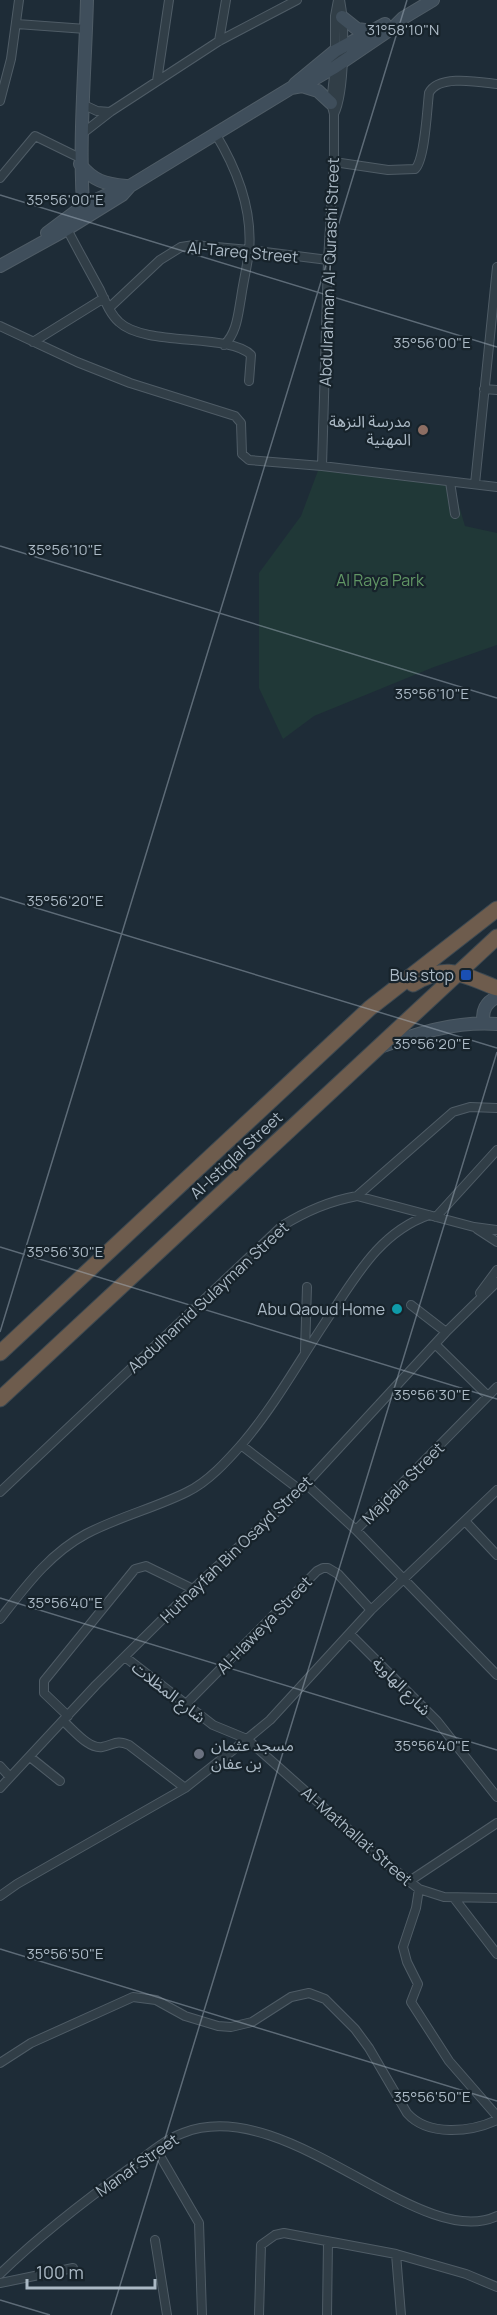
<svg xmlns="http://www.w3.org/2000/svg" width="497" height="2315" font-family="Manrope,'Noto Sans Arabic',sans-serif">
<rect width="100%" height="100%" fill="#1e2c37"/>
<path fill="#203837" d="M319,468L452,482L465,526L497,533V645L434,667L314,716L283,739L259,688V573L301,516Z"/>
<g fill="none" stroke-linecap="round" stroke-linejoin="round">
<defs>
<path id="street" d="M17,24L86,29
M219,41L226,0
M157,81L169,0
M0,101L11,59L19,0
M84,105L97,111L110,112
M334,114C345,92 345,24 340,0
M83,133L110,112L219,41L297,0
M215,133C237,169 253,209 249,252C247,267 243,283 241,298C238,314 237,333 224,345
M334,162L388,170L415,169C425,160 427,109 429,93C438,74 480,82 497,84
M0,178L35,136L80,158
M67,229C78,250 89,270 100,290C105,301 110,314 119,322C145,347 230,333 251,355L249,381
M109,308L160,260L181,247L194,245L249,250L328,260
M0,326L77,362L130,383L235,416L241,423L242,454L249,460L322,466L497,487
M33,342L104,298
M484,389L497,390
M322,466L328,260L334,162V114L331,103L335,67V16L338,0
M450,482L455,514
M475,484L497,267
M357,1196L474,1227L497,1230
M436,1217L497,1150
M477,1229L497,1242
M480,1293L497,1270
M411,1305L446,1332
M435,1344L488,1396
M305,1351L307,1287
M241,1445L300,1490
M306,1484L356,1530L497,1675
M0,1492L282,1226C306,1211 329,1201 357,1196L453,1112L470,1107L497,1108
M465,1521L497,1555
M356,1530L497,1387
M0,1619C26,1586 49,1554 86,1534C118,1517 155,1508 187,1492C208,1482 227,1461 242,1444C277,1403 303,1354 334,1309C359,1271 383,1231 429,1215
M350,1634L437,1721L497,1797
M125,1657L213,1725L247,1739L386,1863L419,1889L444,1897L497,1898
M185,1705L317,1571L323,1568H328L338,1574L371,1610
M68,1716L44,1693V1681L135,1569L146,1566L193,1589
M63,1721C73,1729 88,1749 102,1747C114,1745 116,1739 129,1745L185,1788
M30,1757L60,1781
M0,1766L10,1777
M0,1788L96,1685L193,1589L300,1490L446,1332L497,1282
M408,1882L497,1823
M419,1889L416,1908L403,1947L407,1962L418,1984L411,2002L449,2061L497,2116
M0,1896L17,1884L185,1788L247,1739L270,1720L371,1610L497,1490
M454,1898L497,1954
M0,2063L31,2043L133,1997L156,2000L185,2016L218,2026L231,2027L252,2022L291,1997L309,1993L325,1999L355,2029L369,2048L407,2113C428,2137 471,2132 497,2120
M156,2149L199,2223L202,2315
M155,2240L167,2315
M396,2254L401,2315
M0,2274C40,2235 84,2201 130,2168C146,2156 164,2140 183,2133C287,2092 419,2253 497,2216
M0,2283L73,2268
M259,2315L261,2245L275,2235L284,2233L396,2254L466,2274L497,2287
M327,2315L328,2242"/>
<path id="secondary" d="M342,17L357,29L372,31
M295,84L335,51L385,24
M302,86L318,91L331,103
M80,164C93,181 105,184 126,186
M84,218C78,146 85,73 87,0
M47,233L83,206L113,192
M0,266L67,229L122,195L130,186L291,88L302,86L335,67L394,27L403,18L433,0
M484,1023C481,1011 486,1002 497,997
M380,1047C419,1033 455,1021 497,1024"/>
<path id="highway" d="M413,984C448,962 462,975 497,988
M0,1353L370,1008L497,909
M0,1399L497,937"/>
</defs>
<use href="#street" stroke="#4f5c66" stroke-width="10"/>
<use href="#secondary" stroke="#4f5c66" stroke-width="14"/>
<use href="#highway" stroke="#3c4952" stroke-width="17"/>
<use href="#street" stroke="#313e47" stroke-width="8"/>
<use href="#secondary" stroke="#3f4e5b" stroke-width="12"/>
<use href="#highway" stroke="#6e5c4d" stroke-width="15"/>
</g>
<path fill="none" stroke="#abb9c5" stroke-width="1.5" stroke-opacity="0.45" d="M0,195L497,347M0,546L497,698M0,897L497,1048M0,1247L497,1399M0,1332L407,0M0,1598L497,1750M0,1949L497,2101M0,2300L50,2315M111,2315L497,1052"/>
<circle fill="#8d6e63" stroke="#17232b" stroke-width="2" cx="423" cy="430" r="6"/>
<rect fill="#1a4fb4" stroke="#17232b" stroke-width="2" x="460" y="969" width="12" height="12" rx="3"/>
<circle fill="#0f9aa8" stroke="#17232b" stroke-width="2" cx="397" cy="1309" r="6"/>
<circle fill="#6b7280" stroke="#17232b" stroke-width="2" cx="199" cy="1754" r="6"/>
<g text-anchor="middle" dominant-baseline="central" stroke-width="4.5" stroke-linejoin="round" paint-order="stroke">
<g font-size="16" fill="#abb9c5" stroke="#17232b">
<text transform="translate(243 252) rotate(5)">Al-Tareq Street</text>
<text transform="translate(329 272) rotate(-88)">Abdulrahman Al-Qurashi Street</text>
<text transform="translate(236 1155) rotate(-43)">Al-Istiqlal Street</text>
<text transform="translate(208 1297) rotate(-43)">Abdulhamid Sulayman Street</text>
<text transform="translate(403 1483) rotate(-45)">Majdala Street</text>
<text transform="translate(236 1549) rotate(-44)">Huthayfah Bin Osayd Street</text>
<text transform="translate(264 1625) rotate(-46)">Al-Haweya Street</text>
<text transform="translate(402 1686) rotate(45)">شارع الهاوية</text>
<text transform="translate(169 1692) rotate(38)">شارع المظلات</text>
<text transform="translate(357 1836) rotate(41)">Al-Mathallat Street</text>
<text transform="translate(137 2165) rotate(-35)">Manaf Street</text>
</g>
<g font-size="16" fill="#abb9c5" stroke="#17232b" text-anchor="end">
<text x="411" y="421">مدرسة النزهة<tspan x="411" dy="18">المهنية</tspan></text>
<text x="454" y="975">Bus stop</text>
<text x="385" y="1309">Abu Qaoud Home</text>
<text x="211" y="1745" text-anchor="start">مسجد عثمان<tspan x="211" dy="18">بن عفان</tspan></text>
</g>
<g font-size="16" fill="#619665" stroke="#17232b">
<text x="380" y="580">Al Raya Park</text>
</g>
</g>
<g font-size="15" text-anchor="middle" fill="#abb9c5" stroke="#17232b" stroke-width="4.5" stroke-linejoin="round" paint-order="stroke">
<text x="403" y="35">31°58'10"N</text>
<text x="65" y="205">35°56'00"E</text>
<text x="432" y="348">35°56'00"E</text>
<text x="65" y="555">35°56'10"E</text>
<text x="432" y="699">35°56'10"E</text>
<text x="65" y="906">35°56'20"E</text>
<text x="432" y="1049">35°56'20"E</text>
<text x="65" y="1257">35°56'30"E</text>
<text x="432" y="1400">35°56'30"E</text>
<text x="65" y="1608">35°56'40"E</text>
<text x="432" y="1751">35°56'40"E</text>
<text x="65" y="1959">35°56'50"E</text>
<text x="432" y="2102">35°56'50"E</text>
</g>
<path d="M27 2279v9h128v-9" fill="none" stroke="#abb9c5" stroke-width="3"/>
<text x="36" y="2279" font-size="18" fill="#abb9c5" stroke="#17232b" stroke-width="4.5" paint-order="stroke">100 m</text>
</svg>
